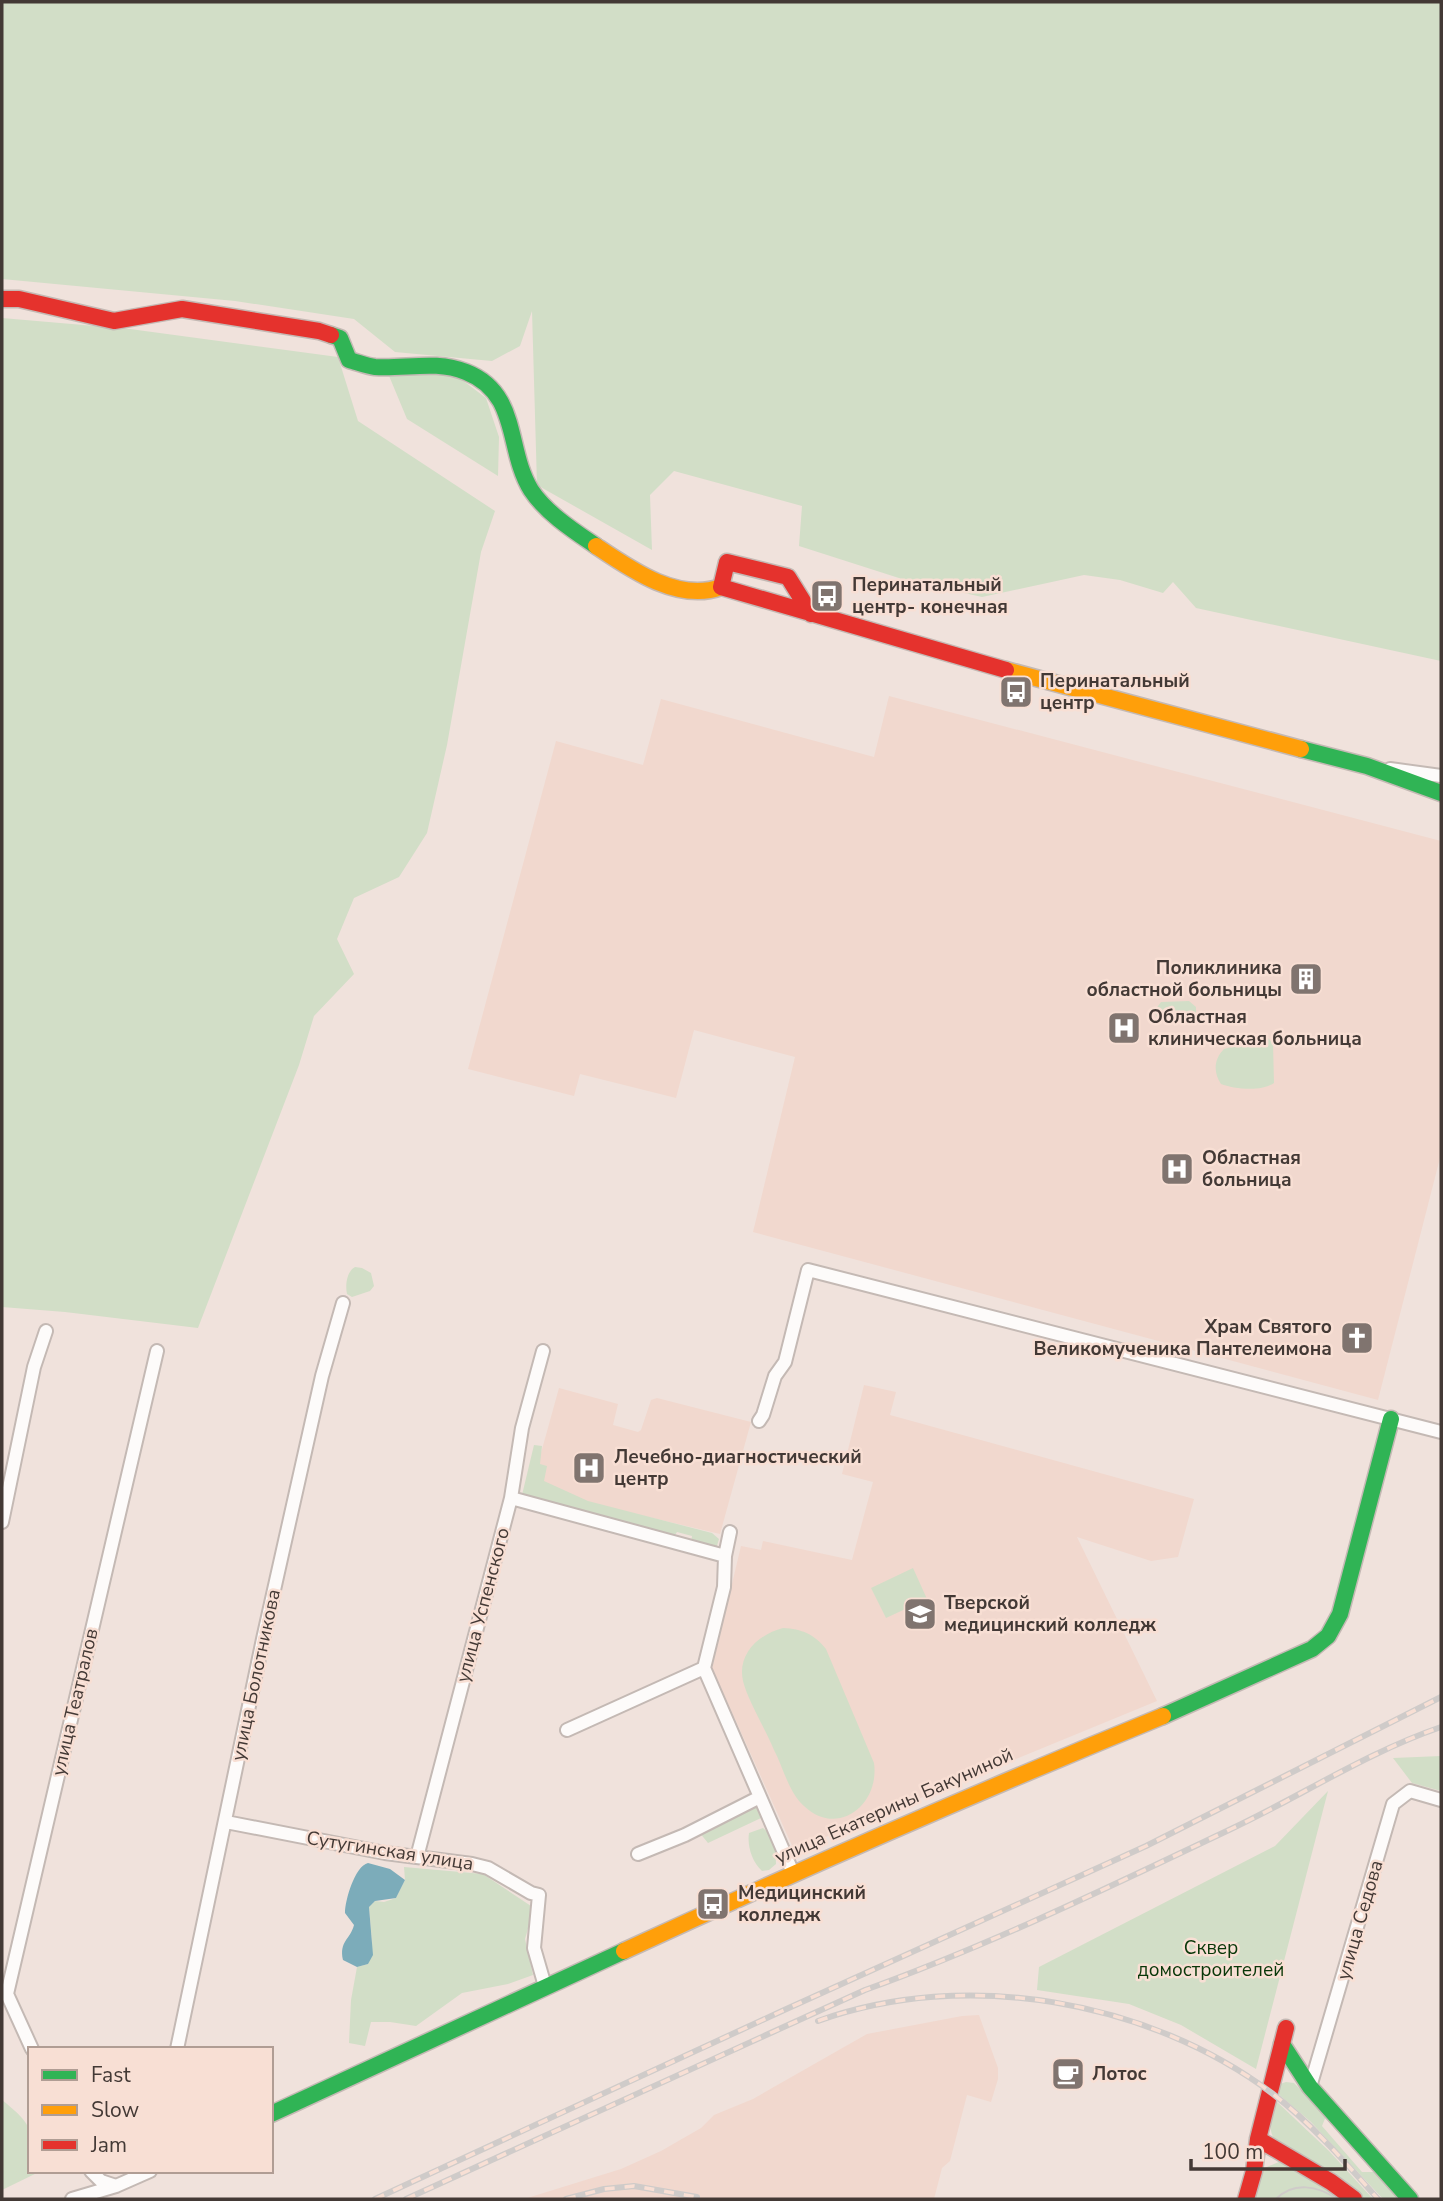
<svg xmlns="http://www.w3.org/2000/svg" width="1443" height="2201" font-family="'Nunito Sans',sans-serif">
<rect width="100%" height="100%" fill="#f0e2dc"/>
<path fill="#f1d8ce" d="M889,696L1441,841V1154L1378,1400L753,1232L795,1057L694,1030L676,1098L580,1074L574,1096L468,1069L556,741L643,765L661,699L874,757Z
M864,1385L896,1392L890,1415L1194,1499L1178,1557L1151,1561L1077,1537L1157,1701L794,1850L712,1668L741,1546L761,1550L763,1541L852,1560L873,1482L842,1474Z
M559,1388L618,1404L613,1425L638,1432L641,1430L651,1400L657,1398L751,1422L720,1534L531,1489Z
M979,2015L998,2068V2079L991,2102L967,2095L950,2161L942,2168L934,2199H524L621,2169L661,2151L701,2128L714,2115L753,2099L867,2034L962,2016Z"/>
<path fill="#d2dec7" d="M2,2H1441V661L1196,608L1173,582L1163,593L1120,580L1084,575L982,597L902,579L799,546L802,506L674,471L650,495L652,550L537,485L532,311L520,346L492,361L395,352L354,319L235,301L2,279Z
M2,318L130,329L338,357L358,421L495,511L481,552L447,745L427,833L399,877L354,898L337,939L354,974L314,1016L299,1065L198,1328L65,1312L2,1307Z
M387,371L457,376L486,398L499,437L498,476L407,419Z
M1189,1001L1196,1007V1015L1192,1020L1164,1022L1156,1016L1155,1010L1161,1002Z
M1267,1037L1273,1043L1274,1083C1262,1092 1234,1089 1221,1084C1213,1072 1214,1059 1224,1049Z
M355,1267L362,1268L371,1273L374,1286L370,1291L352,1297L347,1294C345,1285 347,1271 355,1267Z
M534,1445L542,1446L540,1464L547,1466L544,1481L588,1501L712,1533L719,1539L716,1549L691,1543L692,1536L677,1532L673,1538L522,1495Z
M913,1568L927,1599L886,1618L871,1588Z
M783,1628C802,1629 814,1634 826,1649L874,1763C880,1805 837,1838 804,1806C789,1793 783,1767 774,1750C766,1730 748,1701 743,1681C737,1654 759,1634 783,1628Z
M1441,1756V1791L1412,1783L1393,1758Z
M1328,1791L1256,2069L1181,2025L1129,2004L1037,1990L1039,1967L1275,1846Z
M755,1804L761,1818L708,1843L699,1832Z
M763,1828C774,1836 776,1851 776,1864L769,1870L762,1871C752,1862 747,1846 749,1833Z
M404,1867L483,1874L534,1908L525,1939L533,1975L508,1984L462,1993L416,2026L390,2022H371L365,2046L349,2043L351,2000L357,1967L368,1964L372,1942L369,1907L375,1901L384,1902L396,1898L405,1880Z
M1286,2082L1294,2083L1323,2112L1326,2116L1322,2126L1362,2172H1377L1402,2199H1383L1311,2122L1277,2093L1280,2084Z
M2,2100C37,2128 30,2129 30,2171H41L2,2190Z
M1276,2101L1329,2151L1373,2199H1361L1342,2184L1275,2140C1266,2128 1273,2114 1276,2101Z
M1281,2161L1345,2199H1254L1262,2169Z"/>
<path fill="#7cacba" d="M368,1863L390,1869L405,1880L396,1898L375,1901L369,1907L373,1955L368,1964L357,1967L343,1960C339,1941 350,1940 354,1925L345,1913C345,1900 355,1866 368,1863Z"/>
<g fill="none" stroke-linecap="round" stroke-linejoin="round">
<defs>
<path id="street" d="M1390,769L1441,776
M759,1421L763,1415L775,1376L785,1362L808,1270L1441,1432
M511,1498L725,1556
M2,1522L34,1367L46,1331
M730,1532L725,1556L724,1587L704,1668L793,1873
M567,1730L704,1668
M226,1822L385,1853L472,1864L488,1868L531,1893L539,1895L534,1948L545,1986
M638,1854L685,1835L760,1797
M417,1857L511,1498L522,1428L543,1351
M32,2049L7,1994L157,1351
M177,2049L263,1639L322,1376L343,1303
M1310,2087L1393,1804L1410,1791L1441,1800
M91,2171L101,2181L116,2186
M72,2199L116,2186L150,2171"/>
<path id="fast" d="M331,335L340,338L349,360C357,362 366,366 375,367C406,369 436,360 466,372C520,393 506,450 531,490C546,513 574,531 596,546
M1301,749L1367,766L1441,793
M1163,1716L1312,1649L1328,1636L1340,1614L1391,1419
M1282,2044L1310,2087L1410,2199
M271,2114L624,1951"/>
<path id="slow" d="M596,546C630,569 678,603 721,587
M1006,670L1301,749
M624,1951C802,1869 982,1790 1163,1716"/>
<path id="jam" d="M2,299H19L114,321L182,309L319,331L331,335
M811,614L788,577L727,562L721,587L1006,670
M1258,2139L1331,2182L1354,2199
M1246,2199L1254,2171L1258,2139L1286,2028"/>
</defs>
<use href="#street" stroke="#c4b9b4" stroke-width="16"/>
<use href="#fast" stroke="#c4b9b4" stroke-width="19"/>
<use href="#slow" stroke="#c4b9b4" stroke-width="19"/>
<use href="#jam" stroke="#c4b9b4" stroke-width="19"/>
<use href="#street" stroke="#fdfbfa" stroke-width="12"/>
<use href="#fast" stroke="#30b455" stroke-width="16"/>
<use href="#slow" stroke="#ff9f0a" stroke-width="16"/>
<use href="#jam" stroke="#e5322d" stroke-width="16"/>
<path stroke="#cfcbc9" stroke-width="2" d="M1276,2199C1294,2181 1318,2186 1337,2199"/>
<defs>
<path id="rail" d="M818,2021C965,1968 1149,2000 1273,2094C1312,2124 1345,2162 1378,2199
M375,2199L782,2011L1146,1846L1441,1697
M406,2199L865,1990C990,1945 1111,1886 1231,1829C1301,1796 1368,1752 1441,1727
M566,2199L604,2189L634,2186L697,2197"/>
</defs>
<use href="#rail" stroke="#cfcbc9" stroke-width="6"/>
<use href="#rail" stroke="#f8dfd4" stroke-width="3.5" stroke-dasharray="10" stroke-linecap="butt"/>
</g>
<defs>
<symbol id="bus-square" viewBox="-11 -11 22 22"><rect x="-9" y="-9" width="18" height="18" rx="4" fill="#80746f" stroke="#f8dfd4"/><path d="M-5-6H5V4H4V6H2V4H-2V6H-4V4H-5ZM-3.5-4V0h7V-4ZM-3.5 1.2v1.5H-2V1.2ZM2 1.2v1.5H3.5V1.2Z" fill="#fff"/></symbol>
<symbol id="building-square" viewBox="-11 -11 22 22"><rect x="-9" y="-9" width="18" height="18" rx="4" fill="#80746f" stroke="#f8dfd4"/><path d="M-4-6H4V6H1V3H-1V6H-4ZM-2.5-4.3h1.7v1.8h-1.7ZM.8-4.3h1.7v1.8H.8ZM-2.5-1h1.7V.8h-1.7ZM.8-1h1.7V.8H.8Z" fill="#fff"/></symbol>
<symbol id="hospital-square" viewBox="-11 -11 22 22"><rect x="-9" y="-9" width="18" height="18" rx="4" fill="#80746f" stroke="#f8dfd4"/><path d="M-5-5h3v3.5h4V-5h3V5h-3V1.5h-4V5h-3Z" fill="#fff"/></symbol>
<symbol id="church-square" viewBox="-11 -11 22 22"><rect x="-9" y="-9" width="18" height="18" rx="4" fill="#80746f" stroke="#f8dfd4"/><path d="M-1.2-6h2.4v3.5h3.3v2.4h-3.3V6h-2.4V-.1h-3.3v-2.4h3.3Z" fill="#fff"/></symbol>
<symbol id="university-square" viewBox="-11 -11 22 22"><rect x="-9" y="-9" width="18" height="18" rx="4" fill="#80746f" stroke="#f8dfd4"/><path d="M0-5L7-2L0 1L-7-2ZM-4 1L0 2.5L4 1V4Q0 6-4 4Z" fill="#fff"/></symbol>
<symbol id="cafe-square" viewBox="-11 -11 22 22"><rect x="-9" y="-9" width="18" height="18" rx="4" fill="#80746f" stroke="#f8dfd4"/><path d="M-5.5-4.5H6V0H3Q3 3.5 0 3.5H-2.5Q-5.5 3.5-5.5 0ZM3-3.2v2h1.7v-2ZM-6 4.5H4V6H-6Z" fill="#fff"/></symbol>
</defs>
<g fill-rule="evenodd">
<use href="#bus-square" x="808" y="577" width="38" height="38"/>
<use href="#bus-square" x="997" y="673" width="38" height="38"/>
<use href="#building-square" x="1287" y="960" width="38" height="38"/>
<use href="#hospital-square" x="1105" y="1009" width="38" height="38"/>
<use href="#hospital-square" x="1158" y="1150" width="38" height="38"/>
<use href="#church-square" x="1338" y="1319" width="38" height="38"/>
<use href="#hospital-square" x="570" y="1449" width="38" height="38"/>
<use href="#university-square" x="901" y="1595" width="38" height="38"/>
<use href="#bus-square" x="694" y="1885" width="38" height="38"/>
<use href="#cafe-square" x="1049" y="2055" width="38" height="38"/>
</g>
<g text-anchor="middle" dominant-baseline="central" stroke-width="5" stroke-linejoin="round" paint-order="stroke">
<g font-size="19" font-weight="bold" fill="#433935" stroke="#f8dfd4" text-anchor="start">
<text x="852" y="585">Перинатальный<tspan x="852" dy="22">центр- конечная</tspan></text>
<text x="1040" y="681">Перинатальный<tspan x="1040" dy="22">центр</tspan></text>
<text x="1282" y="968" text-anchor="end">Поликлиника<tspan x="1282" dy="22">областной больницы</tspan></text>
<text x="1148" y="1017">Областная<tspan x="1148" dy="22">клиническая больница</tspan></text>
<text x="1202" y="1158">Областная<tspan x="1202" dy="22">больница</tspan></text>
<text x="1332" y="1327" text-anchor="end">Храм Святого<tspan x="1332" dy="22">Великомученика Пантелеимона</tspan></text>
<text x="614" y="1457">Лечебно-диагностический<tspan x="614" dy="22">центр</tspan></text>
<text x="944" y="1603">Тверской<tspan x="944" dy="22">медицинский колледж</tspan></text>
<text x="738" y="1893">Медицинский<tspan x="738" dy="22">колледж</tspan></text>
<text x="1092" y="2074">Лотос</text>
</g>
<g font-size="19" fill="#433935" stroke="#f8dfd4">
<text transform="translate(483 1605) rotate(-75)">улица Успенского</text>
<text transform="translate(256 1675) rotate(-78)">улица Болотникова</text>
<text transform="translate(75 1702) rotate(-77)">улица Театралов</text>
<text transform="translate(894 1806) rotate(-24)">улица Екатерины Бакуниной</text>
<text transform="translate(390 1851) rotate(9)">Сутугинская улица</text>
<text transform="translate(1360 1920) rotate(-74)">улица Седова</text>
</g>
<g font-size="19" fill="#083708" stroke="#f8dfd4">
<text x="1211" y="1948">Сквер<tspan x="1211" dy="22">домостроителей</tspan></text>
</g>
</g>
<rect width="1443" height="2201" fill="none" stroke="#433935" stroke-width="7"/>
<rect x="28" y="2047" width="245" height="126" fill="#f8dfd4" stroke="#b09d94" stroke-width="2"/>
<rect x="42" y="2070" width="35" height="10" fill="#30b455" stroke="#b09d94" stroke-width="2"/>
<text x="91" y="2082" font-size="21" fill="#433935">Fast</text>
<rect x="42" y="2105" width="35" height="10" fill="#ff9f0a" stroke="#b09d94" stroke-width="2"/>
<text x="91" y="2117" font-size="21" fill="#433935">Slow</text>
<rect x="42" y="2140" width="35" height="10" fill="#e5322d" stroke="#b09d94" stroke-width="2"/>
<text x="91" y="2152" font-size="21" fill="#433935">Jam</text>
<path d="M1191 2159v10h154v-10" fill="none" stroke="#433935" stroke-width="3.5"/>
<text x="1202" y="2159" font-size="21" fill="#433935" stroke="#f8dfd4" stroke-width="5" paint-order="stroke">100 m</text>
</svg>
